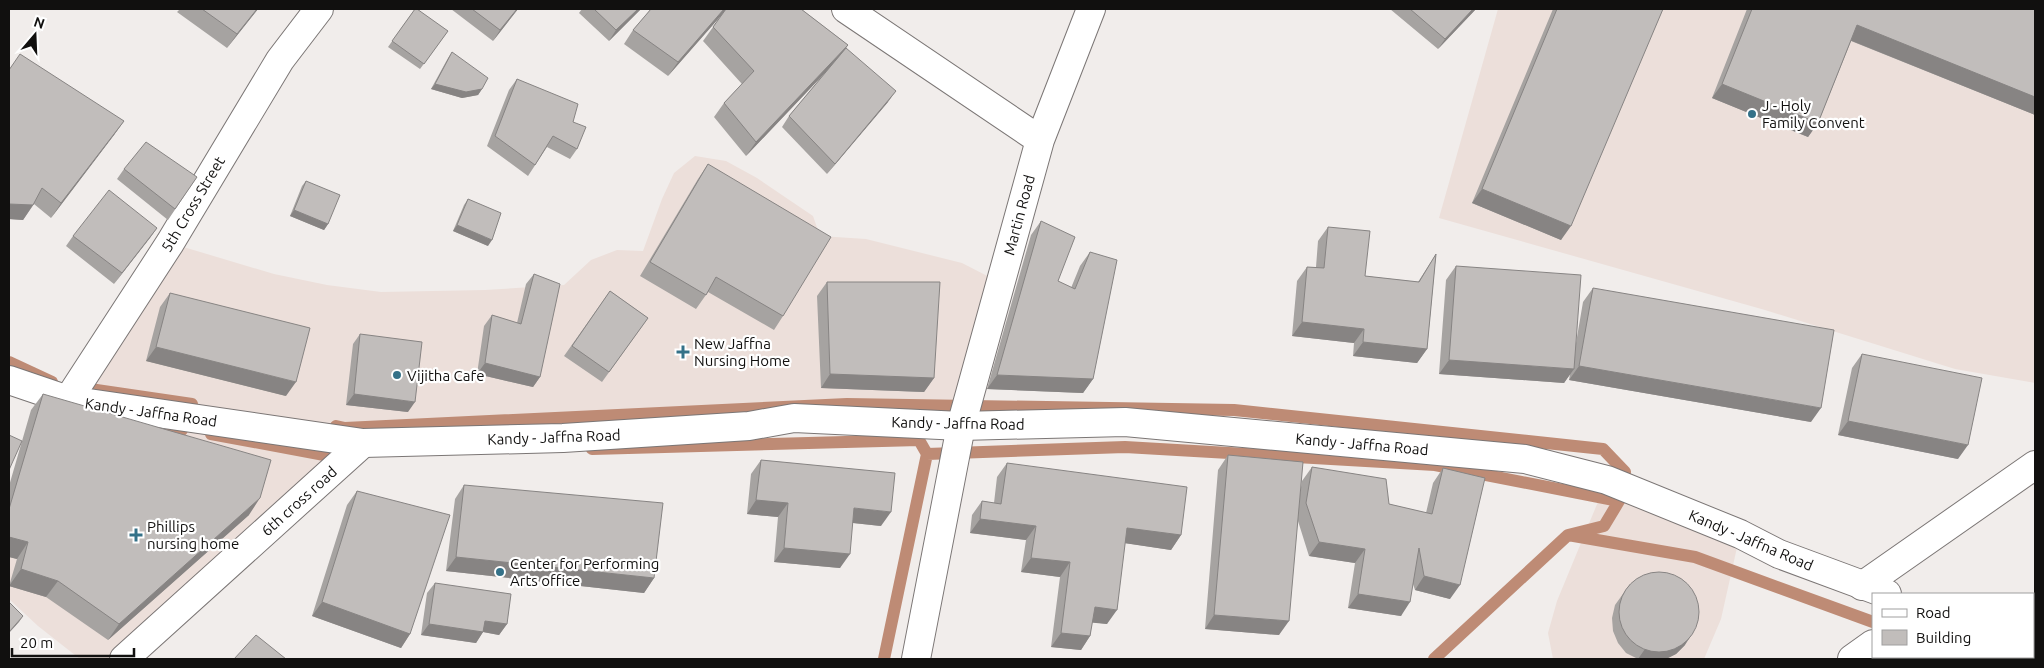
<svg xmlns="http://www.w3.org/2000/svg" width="2044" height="668" font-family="Ubuntu,sans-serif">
<rect width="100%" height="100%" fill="#f1edeb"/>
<path fill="#ecdfda" d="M1498,9H2035V383L1955,369L1765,310L1439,218Z
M695,156L726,161L757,178L813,216L820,236L866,239L962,263L1001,283L961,426L363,443L124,659H80L38,626L9,599V494L170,243L274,274L327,285L381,292L485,290L564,285L591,260L617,250L643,251L662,199L674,173Z
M1607,480L1740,534L1721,619L1704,659H1553L1548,633L1557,601Z"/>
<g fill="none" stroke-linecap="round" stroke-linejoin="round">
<path stroke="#be8b75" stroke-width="12" d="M9,362L52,382
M76,387L192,404
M142,425L182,430
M336,426L345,428L847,404L1234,410L1603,449L1625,472L1619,501L1604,526L1568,535
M211,434L335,457H344
M592,449L919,440L927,454L1125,447L1435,465L1619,501
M1966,657L1973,659
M884,659L927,454
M1434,659L1568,535L1695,557L1873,622"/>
<defs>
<path id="minor" d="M846,9L1040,140
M68,400L170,243L280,60L319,9
M1862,586L2035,465
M124,659L363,443
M916,659L961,426L1040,140L1091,9
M1852,659L1873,644"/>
<path id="trunk" d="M9,380L68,400L363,443L563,438L749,426L794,418L961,426L1125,422L1525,459L1607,480L1740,534L1779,554L1887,594
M2033,646L2035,647"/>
</defs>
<use href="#minor" stroke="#7b7675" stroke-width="30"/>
<use href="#trunk" stroke="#7b7675" stroke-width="30"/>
<use href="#minor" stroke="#fff" stroke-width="28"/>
<use href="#trunk" stroke="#fff" stroke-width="28"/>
</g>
<path fill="#a6a3a1" d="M180,9H258L227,48L177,12Z
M415,9L448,31L420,69L388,47Z
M451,9H518L493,41Z
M582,9H641L609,41L579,13Z
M651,9H801L848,45L846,48L888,102L827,174L782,127L789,116L827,71L746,156L714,117L724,103L742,84L703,41L726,9L668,76L624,44L633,30Z
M1390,9H1476L1438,49Z
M1553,9H1663L1561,240L1472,203Z
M1747,9H2035V115L1851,41L1818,123L1808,137L1712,98Z
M452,52L482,89L478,95L462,98L431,89L448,58Z
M9,70L124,121L114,135L51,218L34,204L23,220L9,219Z
M517,79L573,122L577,149L570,159L547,147L528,176L487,146L509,90Z
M708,164L783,316L774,330L708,292L696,309L640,276L698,179Z
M124,169L197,177L168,220L117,179Z
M306,181L328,224L324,230L290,216L302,186Z
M468,199L488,246L453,231L464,205Z
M1041,221L1058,281L1071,288L1080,266L1090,252L1093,379L1083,393L987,389L1031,235Z
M1328,227L1365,276L1418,282L1436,254L1427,349L1417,363L1353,356L1354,343L1292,336L1297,281L1307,267H1316L1318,241Z
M157,228L114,284L66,246L73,236Z
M1456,266L1576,343L1583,302L1593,288L1811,422L1569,380L1570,374L1564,383L1439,374L1446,280Z
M534,274L540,377L533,387L477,374L484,326L492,315L517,323L526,284Z
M827,282L934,378L924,392L821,388L817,296Z
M610,291L648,318L602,382L564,356Z
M170,293L286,396L146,361L160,307Z
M360,334L408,412L346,405L353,344Z
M1862,354L1958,459L1838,435L1852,368Z
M43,394L249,515L108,640L46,597L9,586L17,559L9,557V486L31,410Z
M1228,455L1299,500L1302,481L1312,467L1389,504L1426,513L1433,483L1443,468L1450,599L1415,590L1413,584L1401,616L1348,608L1355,563L1309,556L1298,521L1279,635L1205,629L1218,470Z
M761,460L881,526L853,523L840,568L774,562L778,517L747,514L751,474Z
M1007,463L1181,535L1171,550L1125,543L1107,624L1092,622L1090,636L1081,650L1051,647L1060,577L1021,572L1026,540L970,533L972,515L982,501L994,503L997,477Z
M464,485L654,578L644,593L446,571L455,499Z
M357,491L410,634L401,648L312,616L347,505Z
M435,583L507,624L499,635L483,632L476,643L421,635L427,593Z
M1630,584L1685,645L1676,654L1666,659H1638L1626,653L1618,643L1613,631L1612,618L1615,605Z"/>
<path fill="#878483" d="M257,9H258L227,48L237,34Z
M517,9H518L493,41L500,30Z
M638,9H641L609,41L616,30Z
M724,9H727L668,76L678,62Z
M1473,9H1476L1438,49L1445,39Z
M1857,25L2035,97V115L1847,39Z
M848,45L838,59L746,156L756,142Z
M435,84L482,89L478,95L462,98L431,89Z
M1722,84L1818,123L1808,137L1712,98Z
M896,91L888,102L827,174L835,164Z
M124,121L114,135L51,218L61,203Z
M1482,189L1571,226L1561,240L1472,203Z
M9,204L33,205L23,220L9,219Z
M294,210L328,224L324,230L290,216Z
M457,225L492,240L488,246L453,231Z
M157,228L150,238L114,284L122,273Z
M1302,322L1364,329L1354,343L1292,336Z
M1363,342L1427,349L1417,363L1353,356Z
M156,347L296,382L286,396L146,361Z
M1449,360L1574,369L1564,383L1439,374Z
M485,363L540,377L533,387L477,374Z
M1579,366L1821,408L1811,422L1569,380Z
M830,374L934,378L924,392L821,388Z
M997,375L1093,379L1083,393L987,389Z
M354,394L415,402L408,412L346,405Z
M1848,421L1968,445L1958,459L1838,435Z
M260,498L249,515L108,640L119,624Z
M756,500L788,503L778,517L747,514Z
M854,508L891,512L881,526L844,522Z
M980,519L1036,526L1026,540L970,533Z
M1127,528L1181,535L1171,550L1117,542Z
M9,537L28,542L17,559L9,557Z
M1319,542L1365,549L1355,563L1309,556Z
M784,548L850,554L840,568L774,562Z
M456,557L654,578L644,593L446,571Z
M1031,558L1070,562L1060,577L1021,572Z
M21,569L58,581L46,597L9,586Z
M1424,576L1460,585L1450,599L1415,590Z
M1358,594L1410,602L1401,616L1348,608Z
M322,602L410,634L401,648L312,616Z
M1095,607L1117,610L1107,624L1085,622Z
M1214,615L1289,621L1279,635L1205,629Z
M23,616L19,622L9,633V632Z
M485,621L507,624L499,635L478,631Z
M429,624L483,632L476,643L421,635Z
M1061,633L1090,636L1081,650L1051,647Z
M1692,634L1685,645L1676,654L1666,659H1638L1645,649Z"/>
<path fill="#c1bdbb" stroke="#878483" d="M202,9H257L237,34Z
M415,9H417L448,31L424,64L392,41Z
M472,9H517L500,30Z
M594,9H638L616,30Z
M651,9H724L678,62L633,30Z
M726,9H801L848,45L756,142L724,103L754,71L713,27Z
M1410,9H1473L1445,39Z
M1557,9H1663L1571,226L1482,189Z
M1752,9H2035V97L1857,25L1818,123L1722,84Z
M846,48L896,91L835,164L789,116Z
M452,52L488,78L482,89L466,92L435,84Z
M20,54L124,121L61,203L42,188L33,205L9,204V70Z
M517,79L578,104L573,122L586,127L577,149L553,136L535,165L495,136Z
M146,142L197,177L175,209L124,169Z
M708,164L831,237L783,316L716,277L706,295L650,262Z
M306,181L340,195L328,224L294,210Z
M109,190L157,228L122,273L73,236Z
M468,199L501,213L492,240L457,225Z
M1041,221L1075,237L1058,281L1075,289L1090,252L1117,260L1093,379L997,375Z
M1328,227L1370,231L1365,276L1419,282L1436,254L1427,349L1363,342L1364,329L1302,322L1307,267L1324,268Z
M1456,266L1581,275L1574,369L1449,360Z
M534,274L560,284L540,377L485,363L492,315L521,324Z
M827,282H940L934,378L830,374Z
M1593,288L1834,330L1821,408L1579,366Z
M610,291L648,318L609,372L572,346Z
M170,293L310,328L296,382L156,347Z
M360,334L422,342L415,402L354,394Z
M1862,354L1982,378L1968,445L1848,421Z
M43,394L271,460L260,498L119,624L58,581L21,569L28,542L9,537V509Z
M9,435L22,441L9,470Z
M1228,455L1303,462L1289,621L1214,615Z
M761,460L895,473L891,512L854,508L850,554L784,548L788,503L756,500Z
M1007,463L1187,487L1181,535L1127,528L1117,610L1095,607L1090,636L1061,633L1070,562L1031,558L1036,526L980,519L982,501L1001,504Z
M1312,467L1386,479L1389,504L1432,514L1443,468L1485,478L1460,585L1424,576L1419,548L1410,602L1358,594L1365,549L1319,542L1306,503Z
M464,485L663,503L654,578L456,557Z
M357,491L450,515L410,634L322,602Z
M1619 612a40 40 0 1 1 80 0a40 40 0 1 1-80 0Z
M435,583L511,594L507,624L485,621L483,632L429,624Z
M9,602L23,616L9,632Z
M256,635L286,659H234Z"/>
<g fill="#347188" stroke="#fff" stroke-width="2">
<circle cx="1752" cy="114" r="5"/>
<path d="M680.5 344.5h5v5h5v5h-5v5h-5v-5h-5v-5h5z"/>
<circle cx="397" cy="375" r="5"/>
<path d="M133.5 527.5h5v5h5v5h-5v5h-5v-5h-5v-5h5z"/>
<circle cx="500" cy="572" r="5"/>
</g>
<g text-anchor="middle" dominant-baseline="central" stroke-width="4.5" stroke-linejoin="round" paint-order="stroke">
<g font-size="15" fill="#11100f" stroke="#fff" text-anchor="start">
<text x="1762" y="105">J - Holy<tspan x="1762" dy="17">Family Convent</tspan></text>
<text x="694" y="343">New Jaffna<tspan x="694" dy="17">Nursing Home</tspan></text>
<text x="407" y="375">Vijitha Cafe</text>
<text x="147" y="526">Phillips<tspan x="147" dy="17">nursing home</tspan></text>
<text x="510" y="563">Center for Performing<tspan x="510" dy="17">Arts office</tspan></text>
</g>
<g font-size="15" fill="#11100f" stroke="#fff">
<text transform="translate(193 204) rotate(-59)">5th Cross Street</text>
<text transform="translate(1019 215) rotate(-75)">Martin Road</text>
<text transform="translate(151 412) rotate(8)">Kandy - Jaffna Road</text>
<text transform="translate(958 423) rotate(1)">Kandy - Jaffna Road</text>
<text transform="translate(554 437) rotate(-2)">Kandy - Jaffna Road</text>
<text transform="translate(1362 444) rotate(5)">Kandy - Jaffna Road</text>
<text transform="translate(299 501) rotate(-42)">6th cross road</text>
<text transform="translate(1751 540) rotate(23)">Kandy - Jaffna Road</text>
</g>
</g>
<rect width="2044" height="668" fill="none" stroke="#11100f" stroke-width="20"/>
<rect x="1872" y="593" width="162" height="65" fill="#ffffff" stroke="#a09f9f"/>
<rect x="1882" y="609" width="25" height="8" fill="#ffffff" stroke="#a09f9f"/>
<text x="1916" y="618" font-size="15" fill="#11100f">Road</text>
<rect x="1882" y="630" width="25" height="15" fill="#c1bdbb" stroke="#a09f9f"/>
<text x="1916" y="643" font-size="15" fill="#11100f">Building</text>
<g transform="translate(35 35) rotate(19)" stroke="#ffffff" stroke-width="4" paint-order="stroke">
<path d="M0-4L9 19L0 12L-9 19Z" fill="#11100f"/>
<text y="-8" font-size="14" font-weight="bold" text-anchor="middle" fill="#11100f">N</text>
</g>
<path d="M12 648v8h122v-8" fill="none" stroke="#11100f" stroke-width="2.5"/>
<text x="20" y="648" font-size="15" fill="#11100f" stroke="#ffffff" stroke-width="4" paint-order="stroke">20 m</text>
</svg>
